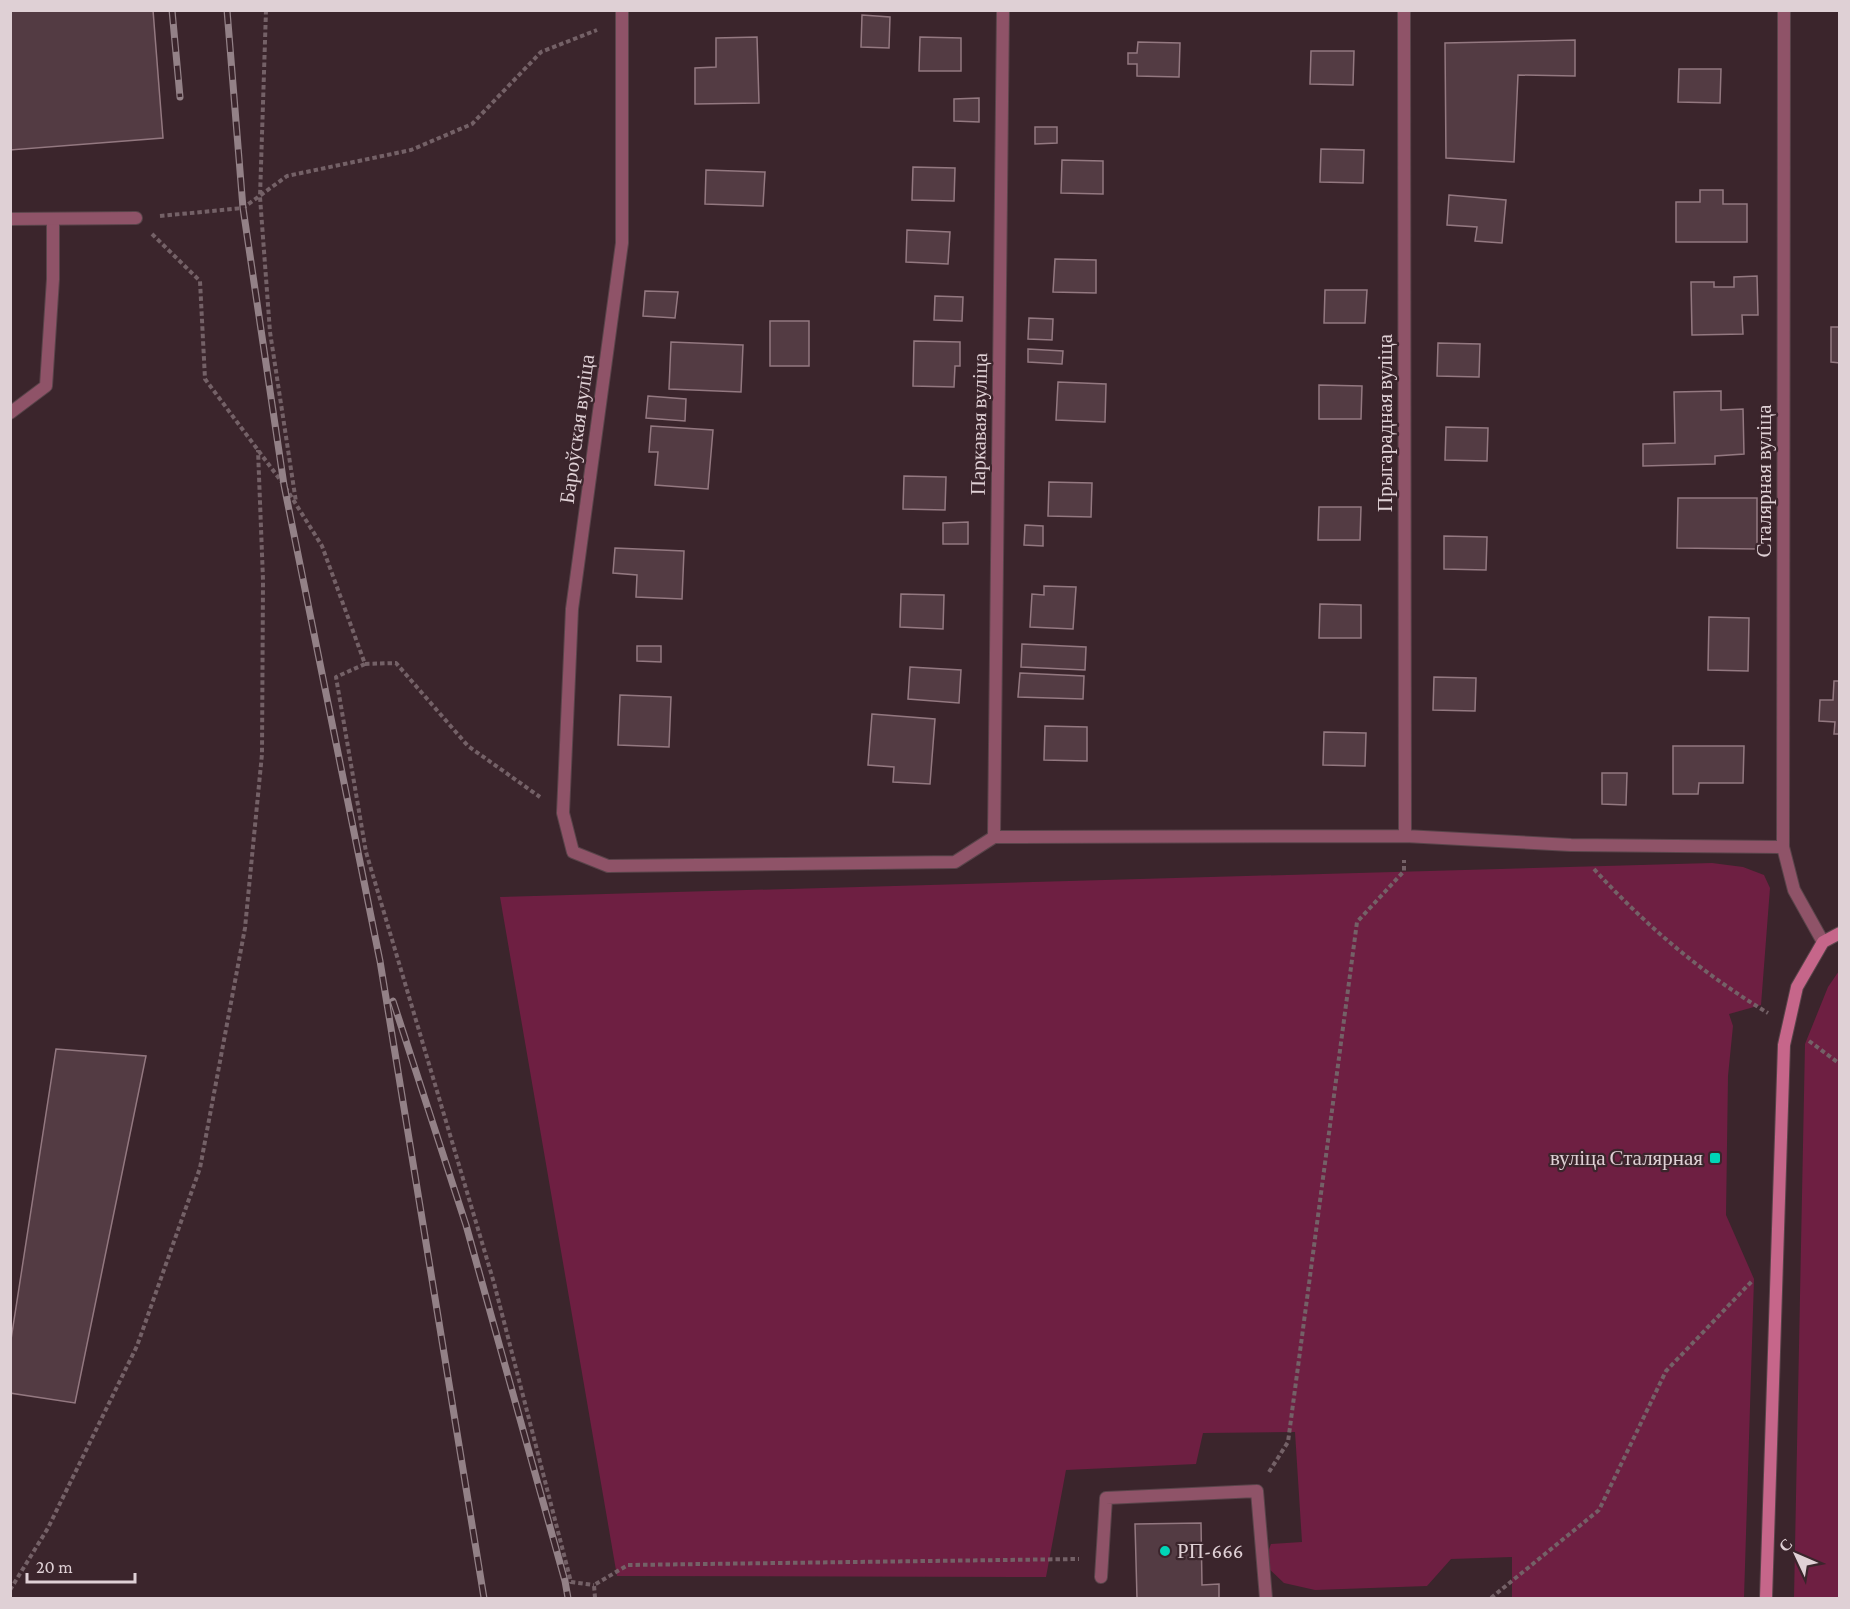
<svg xmlns="http://www.w3.org/2000/svg" width="1850" height="1609" font-family="'Crimson Pro',serif">
<rect width="100%" height="100%" fill="#3b252c"/>
<path fill="#6e1f42" d="M1712,863L1743,867L1764,875L1770,888L1761,1005L1729,1014L1733,1026L1728,1076L1726,1215L1754,1279L1744,1598H1512V1557L1451,1559L1427,1586L1315,1590L1284,1583L1267,1567L1266,1557L1271,1544L1302,1542L1295,1432L1203,1433L1196,1464L1066,1470L1046,1577L617,1576L500,897Z
M1839,971V1598H1794L1805,1044L1828,987Z"/>
<path fill="#533b43" stroke="#937880" stroke-width="1.5" d="M10,10H153L163,138L10,150Z
M862,15L890,17L889,48L861,47Z
M757,37L759,103L695,104V68L716,67V38Z
M920,37L961,38V71H919Z
M1575,40V76L1518,75L1514,162L1446,158L1445,43Z
M1138,42L1180,43L1179,77L1137,76V64H1128V53H1137Z
M1311,51H1354L1353,85L1310,84Z
M1679,69H1721L1720,103L1678,102Z
M979,98V122L954,121V99Z
M1035,127H1057V143L1035,144Z
M1321,149L1364,150L1363,183L1320,182Z
M1062,160L1103,161V194L1061,193Z
M913,167L955,168L954,201L912,200Z
M706,170L765,172L763,206L705,204Z
M1700,190H1723V204H1747V242H1676V202H1700Z
M1449,195L1506,200L1502,243L1475,241L1477,227L1447,225Z
M907,230L950,232L948,264L906,262Z
M1055,259L1096,260V293L1053,292Z
M1757,276L1758,315H1742L1743,334L1692,335L1691,282H1714V287H1734V277Z
M1325,290H1367L1365,323H1324Z
M645,291L678,292L675,318L643,316Z
M935,296L963,297L962,321L934,320Z
M1029,318L1053,319L1052,340L1028,339Z
M770,321H809V366H770Z
M1831,327H1840V363L1831,362Z
M914,341L960,342V366H955L954,387L913,386Z
M671,342L743,345L741,392L669,389Z
M1438,343L1480,344L1479,377L1437,376Z
M1028,349L1063,351L1062,364L1028,362Z
M1058,382L1106,384L1105,422L1056,420Z
M1319,385L1362,386L1361,419H1319Z
M1721,391V410L1743,409L1744,454L1715,456V464L1643,466V444L1675,443L1674,392Z
M648,396L686,399L685,421L646,418Z
M651,426L713,430L708,489L655,485L658,452H649Z
M1446,427L1488,428L1487,461L1445,460Z
M904,476L946,477L945,510L903,509Z
M1049,482L1092,483L1091,517L1048,516Z
M1678,498H1757V549L1677,548Z
M1319,507H1361L1360,540H1318Z
M968,522V544H943V523Z
M1025,525L1043,526V546L1024,545Z
M1444,536L1487,537L1486,570L1444,569Z
M615,548L684,551L682,599L636,597L637,575L613,573Z
M1044,586L1076,587L1073,629L1030,627L1032,594L1044,595Z
M901,594L944,595L943,629L900,627Z
M1320,604L1361,605V638H1319Z
M1709,617L1749,618L1748,671L1708,670Z
M1022,644L1086,647L1085,670L1021,667Z
M637,646H661V662L637,661Z
M910,667L961,670L959,703L908,699Z
M1020,673L1084,676L1083,699L1018,697Z
M1434,677L1476,678L1475,711L1433,710Z
M1834,681H1840V734H1834L1835,722L1819,721L1820,700H1833Z
M620,695L671,697L669,747L618,745Z
M872,714L935,719L930,784L893,782L894,767L868,765Z
M1045,726L1087,727V761L1044,760Z
M1324,732L1366,733L1365,766L1323,765Z
M1673,746H1744L1743,783H1699L1698,794H1673Z
M1602,773H1627L1626,805L1602,804Z
M56,1049L146,1056L75,1403L10,1393V1346Z
M1201,1523L1202,1585L1219,1584V1598H1137L1135,1524Z"/>
<g fill="none" stroke-linecap="round" stroke-linejoin="round">
<defs>
<path id="lane" d="M10,413L46,386L53,279V219
M1101,1577L1106,1498L1257,1491L1266,1598"/>
<path id="street" d="M622,10V243L572,609L563,813L573,852L608,866L955,862L994,837L1405,836L1571,845L1783,847
M1404,10L1405,836
M1784,10L1783,847L1794,890L1823,942
M10,219L136,218
M994,837L1003,10"/>
<path id="secondary" d="M1766,1598L1784,1045L1797,987L1823,942L1840,933"/>
</defs>
<use href="#lane" stroke="#59444a" stroke-width="14"/>
<use href="#street" stroke="#59444a" stroke-width="14"/>
<use href="#secondary" stroke="#59444a" stroke-width="14"/>
<path stroke="#746167" stroke-width="4" stroke-dasharray="4.5 3" stroke-linecap="butt" d="M266,10L260,197L270,332L296,502
M160,216L243,208L287,176L411,150L472,124L541,52L597,30
M152,234L200,281L205,379L284,485L322,546L365,664L396,663L468,746L540,797
M365,664L336,677L366,852L494,1283L571,1582L594,1585
M1594,869C1646,926 1703,974 1768,1013
M1809,1041L1840,1064
M1269,1472L1288,1442L1357,922L1404,871V860
M10,1590L48,1528L137,1346L200,1168L245,928L262,754L263,580L258,450
M595,1598L594,1585L628,1565L1079,1559
M1491,1598L1599,1510L1666,1371L1752,1281"/>
<use href="#lane" stroke="#8f5368" stroke-width="12"/>
<use href="#street" stroke="#8f5368" stroke-width="12"/>
<use href="#secondary" stroke="#c6668a" stroke-width="12"/>
<defs>
<path id="rail" d="M172,10L180,97
M227,10L243,208L284,485L380,961L484,1598
M393,1001L466,1225L565,1581L568,1598"/>
</defs>
<use href="#rail" stroke="#938187" stroke-width="7"/>
<use href="#rail" stroke="#3b252c" stroke-width="4.5" stroke-dasharray="14" stroke-linecap="butt"/>
</g>
<g fill="#00d5b7" stroke="#3b252c" stroke-width="2">
<rect x="1709" y="1152" width="12" height="12" rx="3"/>
<circle cx="1165" cy="1551" r="6"/>
</g>
<g text-anchor="middle" dominant-baseline="central" stroke-width="4.5" stroke-linejoin="round" paint-order="stroke">
<g font-size="21" fill="#dfd0d5" stroke="#3b252c">
<text transform="translate(1385 423) rotate(-90)">Прыгарадная вуліца</text>
<text transform="translate(979 424) rotate(-89)">Паркавая вуліца</text>
<text transform="translate(577 429) rotate(-82)">Бароўская вуліца</text>
<text transform="translate(1764 481) rotate(-90)">Сталярная вуліца</text>
</g>
<g font-size="21" fill="#dfd0d5" stroke="#3b252c" text-anchor="end">
<text x="1703" y="1158">вуліца Сталярная</text>
<text x="1177" y="1551" text-anchor="start">РП-666</text>
</g>
</g>
<rect width="1850" height="1609" fill="none" stroke="#dfd0d5" stroke-width="24"/>
<g transform="translate(1796 1555) rotate(314)" stroke="#3b252c" stroke-width="4.5" paint-order="stroke">
<path d="M0-4.5L10 22L0 15L-10 22Z" fill="#dfd0d5"/>
<text y="-9" font-size="16" font-weight="bold" text-anchor="middle" fill="#dfd0d5">С</text>
</g>
<path d="M27 1573v9h108v-9" fill="none" stroke="#dfd0d5" stroke-width="3"/>
<text x="36" y="1573" font-size="18" fill="#dfd0d5" stroke="#3b252c" stroke-width="4.5" paint-order="stroke">20 m</text>
</svg>
